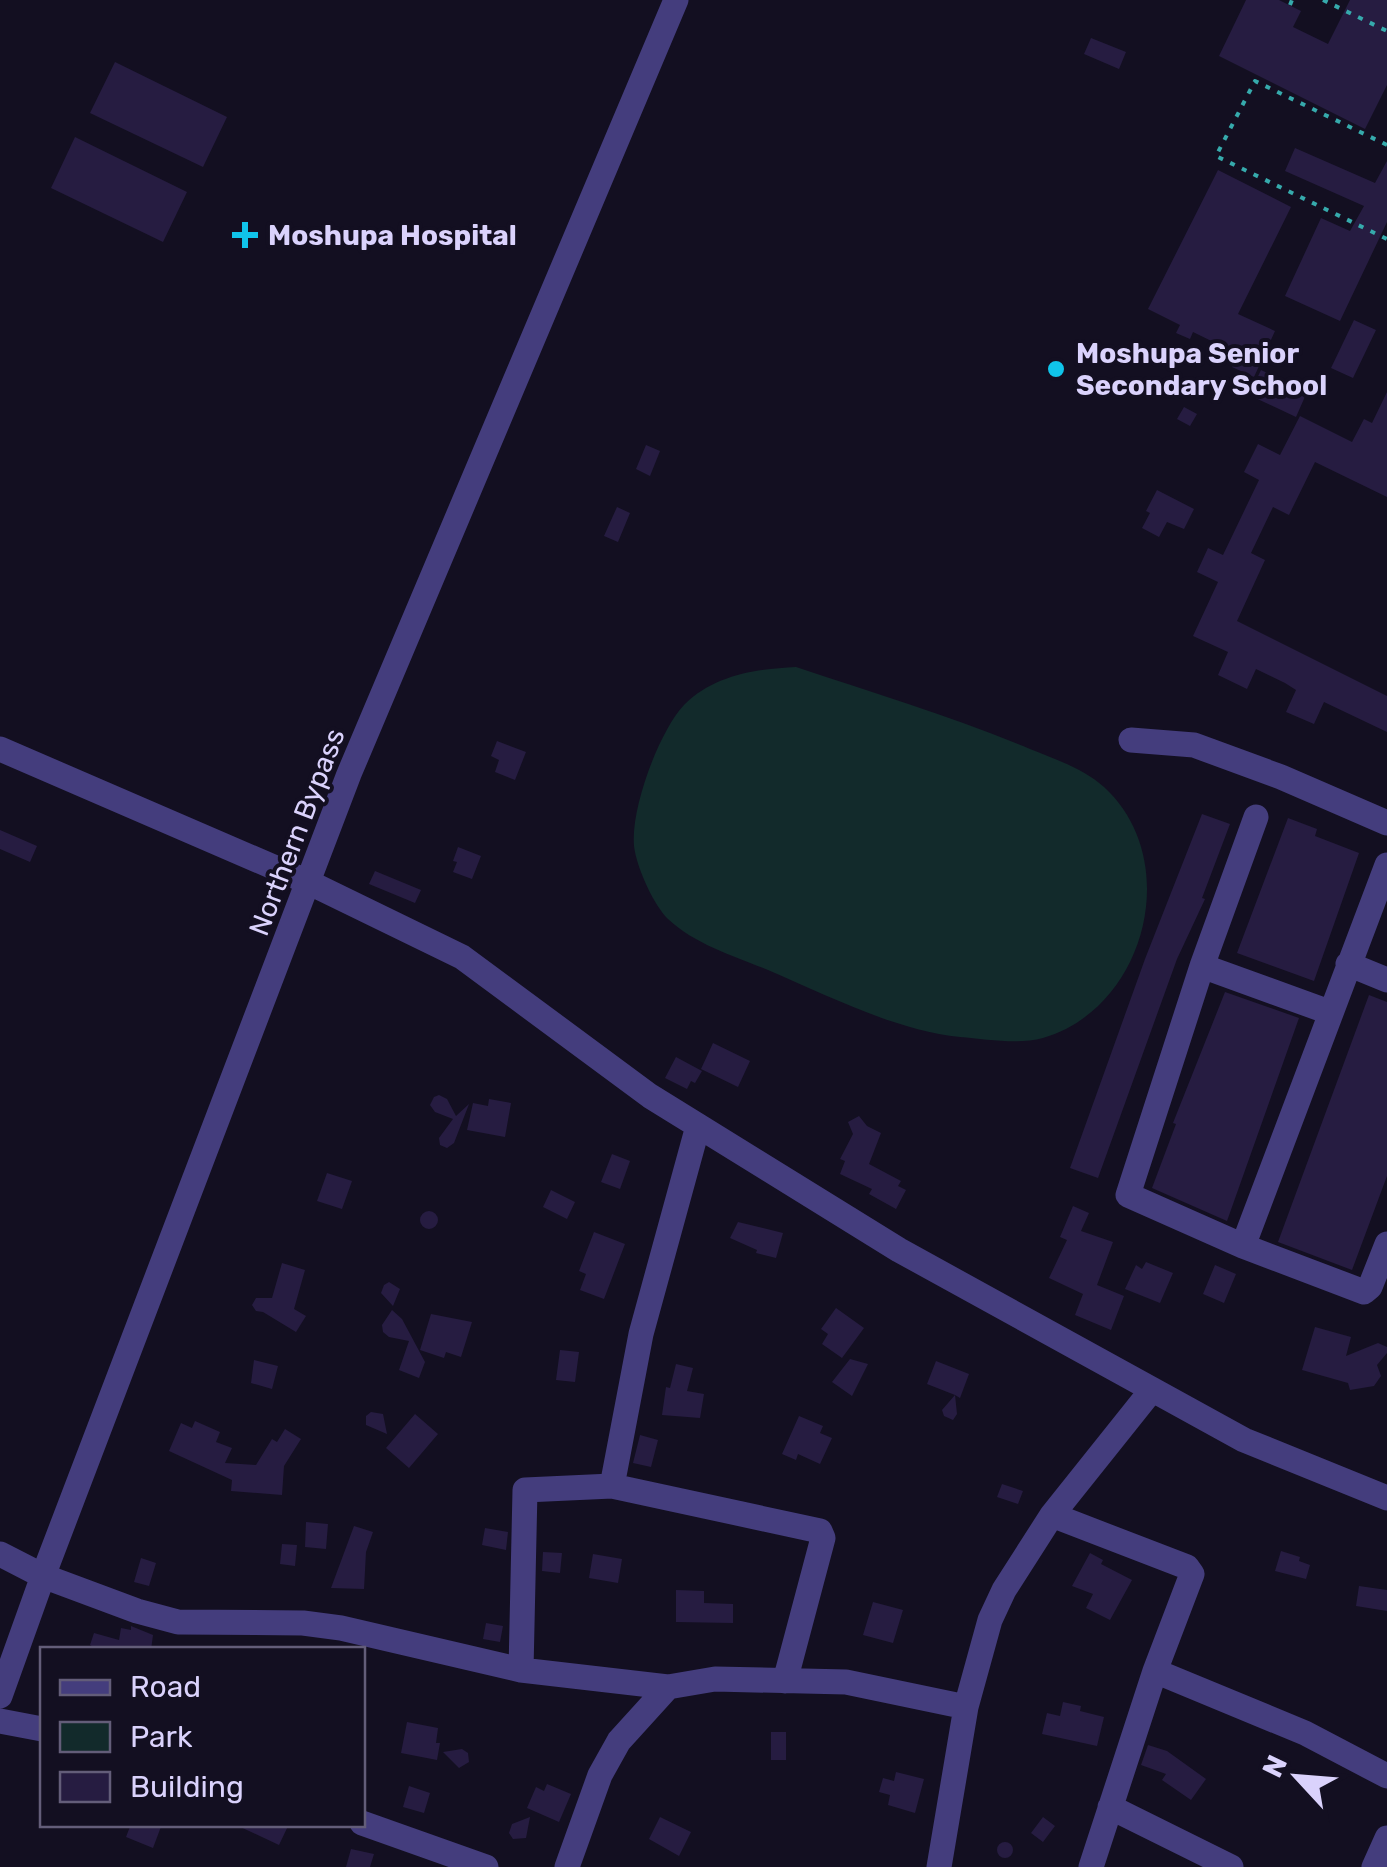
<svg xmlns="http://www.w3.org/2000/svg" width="1387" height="1867" font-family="Rubik,sans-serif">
<rect width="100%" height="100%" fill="#130f21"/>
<path fill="#122a2b" d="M796,667C874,693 954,717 1030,749C1055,759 1084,769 1104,787C1184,860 1146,1008 1043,1038C1018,1045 986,1039 960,1037C894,1030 829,996 768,970C734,956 696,945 668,919C654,905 639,872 635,852C627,816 659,731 684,705C714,675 756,669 796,667Z"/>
<path fill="#261c41" d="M1246,0H1279L1301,11L1293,27L1328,44L1350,0H1387V85L1365,129L1219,56Z
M1091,38L1126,52L1119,69L1084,54Z
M115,62L227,117L203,167L90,113Z
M75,137L187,192L163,242L51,188Z
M1295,148L1375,183L1387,161V222L1340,321L1285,296L1321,218L1350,231L1364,206L1285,171Z
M1218,170L1291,207L1238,314L1275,331L1254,377L1232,367L1238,354L1193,332L1190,339L1176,333L1180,325L1148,309Z
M1354,320L1376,330L1353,378L1331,368Z
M1261,370L1307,392L1296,417L1249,395Z
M1387,392V497L1315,462L1289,515L1273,507L1251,553L1265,560L1237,621L1387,696V732L1324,702L1314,724L1286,712L1296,690L1285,683L1256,669L1247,689L1218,675L1228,652L1193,636L1218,582L1197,572L1208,548L1223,555L1259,480L1244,472L1258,444L1280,455L1300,416L1352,442L1364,419L1372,423Z
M1184,407L1197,414L1190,426L1177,419Z
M646,445L660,451L650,476L636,469Z
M1157,490L1194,509L1184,529L1167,522L1159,537L1142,528L1150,513L1146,511Z
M617,507L630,513L618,542L604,536Z
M497,741L526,752L515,780L495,772L499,760L491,756Z
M1202,814L1230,824L1202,898L1205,899L1177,959L1098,1178L1070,1168L1145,959Z
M1288,818L1317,829L1315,836L1359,853L1314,981L1237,953Z
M0,830L37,846L30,862L0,849Z
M458,847L481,856L472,879L453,872L457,862L453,861Z
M375,871L421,890L415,903L369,884Z
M1225,992L1299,1018L1227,1221L1152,1188L1176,1124L1173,1123Z
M1369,995L1387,1002V1176L1352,1270L1278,1242Z
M713,1043L750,1061L738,1087L701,1069Z
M676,1057L702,1071L695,1083L691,1081L687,1089L665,1078Z
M439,1095L447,1099L456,1116L469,1104L454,1143L447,1148L440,1145L439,1138L453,1119L435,1112L430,1105L434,1097Z
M489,1099L511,1103L505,1137L467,1130L473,1103L488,1106Z
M859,1116L867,1126L881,1133L869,1164L901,1181L898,1186L906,1190L896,1209L869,1194L872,1189L840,1174L845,1161L840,1159L853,1134L848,1122Z
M612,1154L630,1161L620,1189L601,1182Z
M327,1173L352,1181L342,1209L317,1201Z
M551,1190L575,1202L567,1219L543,1207Z
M1073,1206L1089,1213L1081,1231L1113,1242L1097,1285L1124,1296L1111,1330L1075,1315L1083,1294L1049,1278L1067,1240L1060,1237Z
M420 1220a9 9 0 1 1 18 0a9 9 0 1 1-18 0Z
M738,1222L783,1233L776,1258L756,1253L757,1250L730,1238Z
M594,1232L625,1244L604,1299L580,1290L586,1274L579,1271Z
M1146,1262L1173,1273L1160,1303L1125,1289L1136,1265L1142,1269Z
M282,1263L305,1270L294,1309L306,1316L296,1332L263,1312L256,1311L252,1305L256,1298H272Z
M1215,1265L1236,1274L1224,1303L1203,1294Z
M389,1282L400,1289L393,1306L381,1293L384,1285Z
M836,1308L864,1328L842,1358L822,1344L828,1334L821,1329Z
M392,1310L402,1319L425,1362L419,1378L399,1370L409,1341L389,1337L383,1332L382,1325Z
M431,1314L472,1322L461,1357L446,1352L444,1358L420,1350Z
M1315,1327L1351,1337L1346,1356L1378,1343L1387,1347V1353L1377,1365L1381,1376L1374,1386L1350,1390L1348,1383L1302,1370Z
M560,1350L579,1352L575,1382L556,1380Z
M850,1359L868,1364L852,1396L832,1382Z
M254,1360L278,1366L272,1389L251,1383Z
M936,1361L969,1374L960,1398L955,1395L957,1414L953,1420L944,1416L942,1410L955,1395L927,1384Z
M676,1364L693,1368L687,1391L704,1394L700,1418L662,1415L666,1387L670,1388Z
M371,1412L383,1414L387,1434L366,1425V1416Z
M415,1414L438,1434L409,1468L386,1448Z
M799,1416L823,1426L820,1433L832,1438L820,1464L798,1454L796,1460L782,1454Z
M195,1421L220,1432L216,1442L232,1448L225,1463L256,1465L272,1439L277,1442L285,1429L301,1439L284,1466L282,1495L231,1491L232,1480L169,1451L181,1423L192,1428Z
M640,1435L658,1440L651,1467L633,1463Z
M1002,1484L1023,1491L1018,1504L997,1497Z
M306,1522L328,1524L326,1549L305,1547Z
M354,1526L373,1532L366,1552L364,1589L331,1588Z
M485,1528L508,1532L506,1550L482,1545Z
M282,1544L297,1545L295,1566L280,1564Z
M1281,1551L1300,1557L1299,1561L1310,1565L1306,1579L1275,1571Z
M543,1552L562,1553L560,1573L542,1571Z
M1090,1553L1103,1560L1101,1564L1132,1580L1110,1620L1086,1608L1093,1594L1072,1586Z
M593,1554L622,1559L618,1583L589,1578Z
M141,1558L156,1563L149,1586L134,1582Z
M1359,1586L1387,1590V1611L1356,1606Z
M676,1590L704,1591V1603L733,1604V1623L676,1622Z
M873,1602L903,1610L893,1643L863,1635Z
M486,1623L503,1626L500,1642L483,1639Z
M131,1626L153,1635L151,1650L97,1649L90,1645L94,1633L119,1640L121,1628L131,1630Z
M1063,1702L1081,1706L1080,1711L1104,1717L1097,1746L1042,1734L1047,1713L1060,1716Z
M407,1722L438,1728L436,1743H440L437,1760L401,1753Z
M771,1732H786V1760H771Z
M1148,1745L1167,1751L1206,1779L1191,1800L1162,1780L1166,1774L1141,1765Z
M462,1749L468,1753L469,1762L459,1768L443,1752Z
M896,1772L924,1779L915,1813L888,1805L890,1795L879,1792L883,1778L894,1781Z
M547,1784L571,1794L559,1822L527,1808L536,1787L544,1791Z
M409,1786L430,1793L424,1813L403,1807Z
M530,1817L526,1838L513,1839L509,1833L512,1824Z
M660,1817L691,1832L679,1856L649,1839Z
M1043,1817L1055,1826L1043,1842L1031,1833Z
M131,1824H162L153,1848L126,1837Z
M234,1824H289L279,1845Z
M997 1850a8 8 0 1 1 16 0a8 8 0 1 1-16 0Z
M351,1849L374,1854L370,1867H346Z"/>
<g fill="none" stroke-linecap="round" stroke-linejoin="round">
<path stroke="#36aaac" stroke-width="4" stroke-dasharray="5 8" stroke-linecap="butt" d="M1323,0L1387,31
M1290,5L1292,0
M1387,145L1255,81L1216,156L1387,239"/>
<path stroke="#443d7d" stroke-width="25" d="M1131,740L1194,745L1281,777L1387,823
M0,749L308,882L462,957L650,1096L899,1250L1244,1440L1387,1498
M1256,817L1202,966L1128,1195L1243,1246L1364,1292L1370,1287L1387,1244
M1348,964L1387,980
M1202,966L1329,1012
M698,1126L641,1334L612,1486L820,1531L823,1538L785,1681
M1243,1246L1387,865
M1151,1391L1052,1515L1187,1567L1192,1574L1155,1671L1305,1733L1387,1776
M0,1554L43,1576L137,1611L178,1622L303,1623L341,1628L521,1670L668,1687
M521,1670L525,1490L612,1486
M0,1696L43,1576L349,774L676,0
M0,1721L42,1729
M1110,1807L1231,1867
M362,1823L486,1867
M567,1867L600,1775L619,1741L668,1687L715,1679L846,1682L966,1707L990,1620L1004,1590L1052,1515
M939,1867L966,1707
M1091,1867L1155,1671
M1374,1867L1387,1838"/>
</g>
<g fill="#10c4ea" stroke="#130f21" stroke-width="4">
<path d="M240 220h10v10h10v10h-10v10h-10v-10h-10v-10h10z"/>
<circle cx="1056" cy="369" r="10"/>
</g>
<g text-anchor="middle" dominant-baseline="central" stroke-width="8" stroke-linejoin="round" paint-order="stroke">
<g font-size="28" font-weight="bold" fill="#dad2fc" stroke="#130f21" text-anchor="start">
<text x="268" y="235">Moshupa Hospital</text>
<text x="1076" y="353">Moshupa Senior<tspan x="1076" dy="32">Secondary School</tspan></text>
</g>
<g font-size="28" fill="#dad2fc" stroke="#130f21">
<text transform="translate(297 832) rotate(-69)">Northern Bypass</text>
</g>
</g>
<rect x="40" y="1647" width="325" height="180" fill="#130f21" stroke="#635d79" stroke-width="2.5"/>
<rect x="60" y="1680" width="50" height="15" fill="#443d7d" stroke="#635d79" stroke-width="2.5"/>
<text x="130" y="1697" font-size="30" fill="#dad2fc">Road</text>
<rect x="60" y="1722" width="50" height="30" fill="#122a2b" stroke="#635d79" stroke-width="2.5"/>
<text x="130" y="1747" font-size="30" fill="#dad2fc">Park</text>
<rect x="60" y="1772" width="50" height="30" fill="#261c41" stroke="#635d79" stroke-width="2.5"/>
<text x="130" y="1797" font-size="30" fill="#dad2fc">Building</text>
<g transform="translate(1297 1777) rotate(296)" stroke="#130f21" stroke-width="8" paint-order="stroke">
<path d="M0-8L18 38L0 25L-18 38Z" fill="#dad2fc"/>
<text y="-15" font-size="28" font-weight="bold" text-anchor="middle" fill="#dad2fc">N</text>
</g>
</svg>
